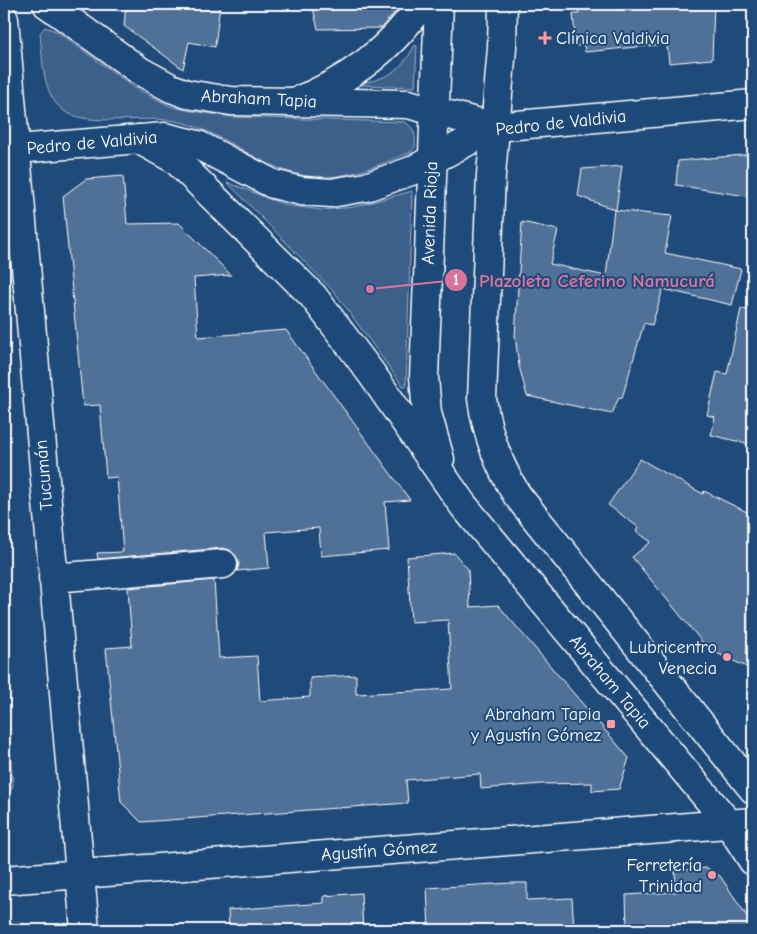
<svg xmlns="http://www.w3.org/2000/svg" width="757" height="934" font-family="'Comic Neue',sans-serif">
<rect width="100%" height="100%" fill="#1f4a7a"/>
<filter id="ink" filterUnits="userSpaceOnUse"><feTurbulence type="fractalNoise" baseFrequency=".02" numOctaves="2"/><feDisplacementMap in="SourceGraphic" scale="10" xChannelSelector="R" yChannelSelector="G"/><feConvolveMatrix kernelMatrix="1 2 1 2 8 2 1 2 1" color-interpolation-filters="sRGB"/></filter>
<g filter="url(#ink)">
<path fill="#2e5683" d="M22,920L34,930H4V922Z"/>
<path fill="#3c618b" stroke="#9eb0c5" d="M45,27L56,31L135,88L170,106L186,110L232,117L405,122C415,128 416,137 415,147L411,152C380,165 350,178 316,177C265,174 228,133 180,122C148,114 88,128 64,111C41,94 43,59 40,33Z
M415,45L417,46L415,87L360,85C364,82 372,81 378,79C395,74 407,61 415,45Z
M227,182L285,205L321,210L354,207L412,191L406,387L402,385L336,294Z
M4,672L13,786L4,801Z"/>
<path fill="#507197" stroke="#fff" d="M126,4H220L215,47L189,42L183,69L124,26Z
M312,4H402L381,28L318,29Z
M578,4H619V10L714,4L712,59L669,63L667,44L585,52L584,45L576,46L573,14H579Z
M753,154V197L676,185L678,161Z
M622,166L616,210L578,196L582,169Z
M123,176L127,224L179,223L231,275L194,278L198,337L286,330L410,500L385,502L389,550L321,556L319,528L266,532L269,568L237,571L239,563L236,556L230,550L222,548L98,559L97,553L123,552L117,477L106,478L100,405L83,406L63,196L86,179Z
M614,210L672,216L665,253L741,269L732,305L663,289L652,325L644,323L622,398L619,397L612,414L527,396L519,366L515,336L522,222L558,230L550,264L606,276Z
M741,309L753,310V445L711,435L715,417L707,415L717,372L727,374Z
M640,459L703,494L704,491L753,515V670L708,649L632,557L651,542L636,531L638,527L608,505Z
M454,553L468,569L470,607L498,605L629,758L619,789L592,791V783L542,784L481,789L480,774L442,777L406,780L408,803L141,822L121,802L106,648L132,646L128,588L214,580L219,658L257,656L260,701L310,697V678L356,675V694L452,689L448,620L411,622L407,557Z
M707,868L720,876L753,925V930H627L626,895L676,892L675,871Z
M511,883H527V900L572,898L574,930H429L427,888Z
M361,893L363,930H229L228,910L324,903V896Z"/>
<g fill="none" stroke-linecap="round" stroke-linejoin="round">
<defs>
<path id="street" d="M47,4L140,71L171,88L187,94L231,101L408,104L495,127
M4,19L85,930
M4,150L165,137L198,145L273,184L301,191L331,193L366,187L411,171L495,127L753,104
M53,578L223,564
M4,880L753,822"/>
<path id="secondary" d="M439,4L424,377L427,413L440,459
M503,4L502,48L491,175L482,399C487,434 498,465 517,495L753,789
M294,102C344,84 392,49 421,4
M138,139L176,160L313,296L371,373L463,505L729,824L753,861"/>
</defs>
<use href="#street" stroke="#fff" stroke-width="31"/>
<use href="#secondary" stroke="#fff" stroke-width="31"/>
<use href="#street" stroke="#1f4a7a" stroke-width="28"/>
<use href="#secondary" stroke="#1f4a7a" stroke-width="28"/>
</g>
</g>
<g fill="#ff9aa2" stroke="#1f4a7a" stroke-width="2">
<path d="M542.5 30.5h5v5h5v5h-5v5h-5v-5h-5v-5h5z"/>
<circle cx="727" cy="657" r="5"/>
<rect x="606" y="719" width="10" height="10" rx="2.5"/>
<circle cx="712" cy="875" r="5"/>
</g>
<g text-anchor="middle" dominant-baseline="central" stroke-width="4" stroke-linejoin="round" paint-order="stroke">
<g font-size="18" fill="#fff" stroke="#1f4a7a" text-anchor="end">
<text x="556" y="38" text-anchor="start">Clínica Valdivia</text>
<text x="717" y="647">Lubricentro<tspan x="717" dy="21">Venecia</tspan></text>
<text x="601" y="714">Abraham Tapia<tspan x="601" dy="21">y Agustín Gómez</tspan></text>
<text x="702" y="865">Ferretería<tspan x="702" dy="21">Trinidad</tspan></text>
</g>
<g font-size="18" fill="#fff" stroke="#1f4a7a">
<text transform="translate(259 99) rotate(3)">Abraham Tapia</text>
<text transform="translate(561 123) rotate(-6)">Pedro de Valdivia</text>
<text transform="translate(92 143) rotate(-5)">Pedro de Valdivia</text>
<text transform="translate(430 213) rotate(-88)">Avenida Rioja</text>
<text transform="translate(44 475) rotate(-95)">Tucumán</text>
<text transform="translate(610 682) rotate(50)">Abraham Tapia</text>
<text transform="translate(379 851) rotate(-4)">Agustín Gómez</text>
</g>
</g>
<path fill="none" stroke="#da749d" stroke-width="2" d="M370 289L456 280"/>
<g fill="#da749d" stroke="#1f4a7a" stroke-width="2">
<circle cx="370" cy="289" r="5"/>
<circle cx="456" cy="280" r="12"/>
</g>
<g font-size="15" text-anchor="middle" font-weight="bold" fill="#fff">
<text x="456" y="285">1</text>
</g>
<g font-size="19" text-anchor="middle" font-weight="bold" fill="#da749d" stroke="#1f4a7a" stroke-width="4" stroke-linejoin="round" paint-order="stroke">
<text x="597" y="287">Plazoleta Ceferino Namucurá</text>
</g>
<rect width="757" height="934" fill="none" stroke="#1f4a7a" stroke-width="20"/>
<rect x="10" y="10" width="737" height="914" fill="none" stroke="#fff" stroke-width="2" filter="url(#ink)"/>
</svg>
